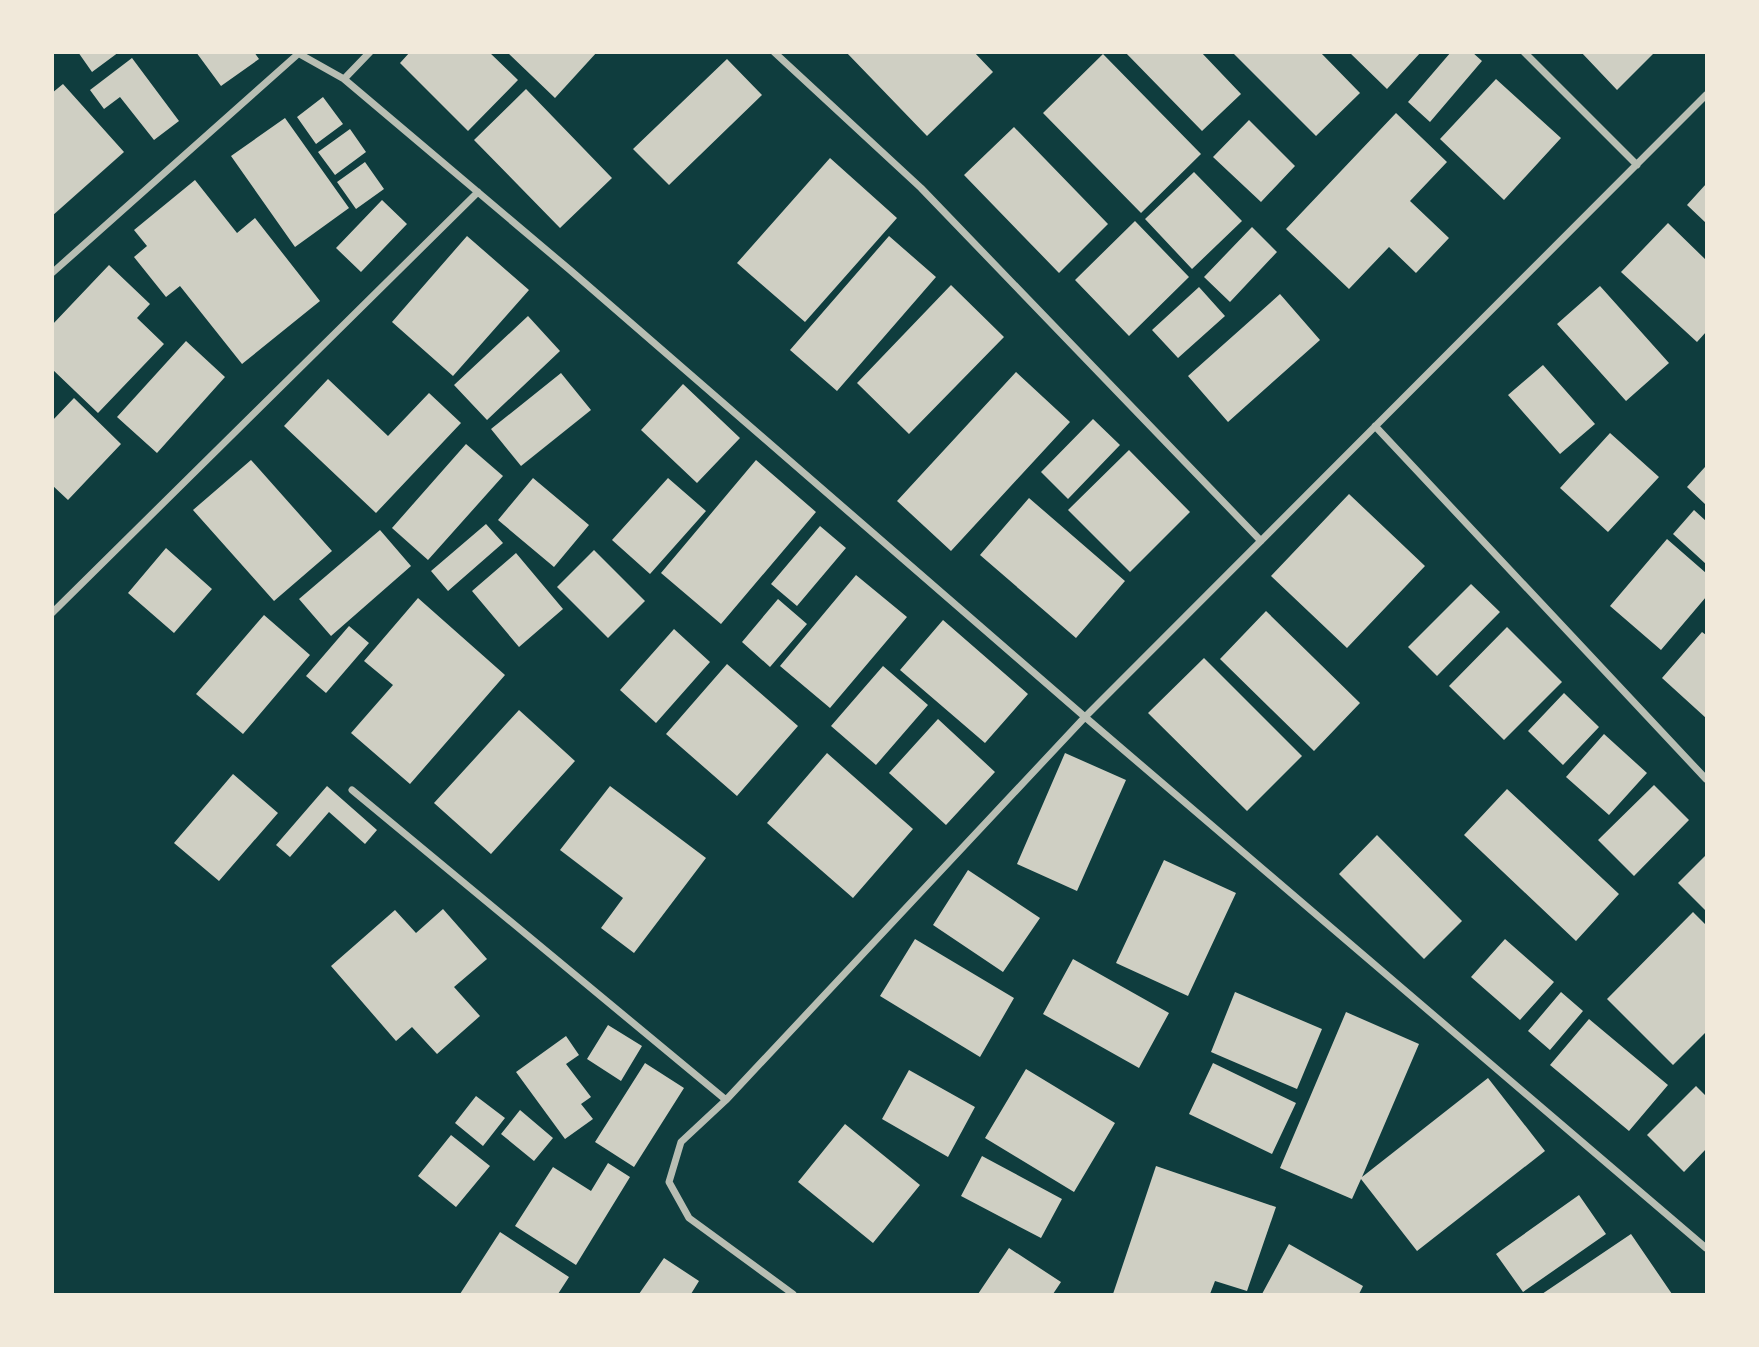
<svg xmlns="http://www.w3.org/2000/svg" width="1759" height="1347" font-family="Literata,serif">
<rect width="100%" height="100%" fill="#0f3d3e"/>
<path fill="#cfcfc3" d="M78,52H119L92,72Z
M196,52H254L259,59L221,86Z
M410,52H489L518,80L468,131L400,63Z
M507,52H597L555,98Z
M846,52H974L993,72L927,136Z
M1125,52H1201L1241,94L1202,131Z
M1232,52H1320L1360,93L1316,136Z
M1349,52H1421L1387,89Z
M1451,52H1472L1482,61L1430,122L1408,102Z
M1581,52H1655L1617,90Z
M1103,54L1201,154L1141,213L1043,113Z
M132,58L179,121L154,140L120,97L104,109L90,90Z
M727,59L762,95L669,185L633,149Z
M1496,79L1561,138L1504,200L1440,139Z
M63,84L124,152L52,216V93Z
M526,89L612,178L560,228L474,140Z
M323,97L343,124L316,144L297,117Z
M1396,113L1447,162L1410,201L1449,238L1416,273L1389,247L1349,289L1286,229Z
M285,118L349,208L295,247L231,156Z
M1249,120L1295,166L1261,202L1213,157Z
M1014,127L1108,224L1059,273L964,175Z
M350,129L366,152L335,175L318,152Z
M830,158L897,218L805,322L737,263Z
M365,162L384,189L356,209L337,182Z
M1194,172L1242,221L1192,269L1145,219Z
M195,180L237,233L255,218L320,301L242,364L180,286L166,297L134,257L147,246L134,230Z
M1706,184V223L1687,205Z
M382,200L407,224L361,272L336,248Z
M1135,221L1189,277L1129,336L1075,280Z
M1668,223L1706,260V332L1697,342L1621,272Z
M1252,227L1277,252L1230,302L1204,277Z
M467,236L529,290L453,376L392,322Z
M889,236L936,277L837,391L790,350Z
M109,265L150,304L137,318L164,344L98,413L52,369V325Z
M951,285L1004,337L909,434L857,383Z
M1600,286L1669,363L1626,401L1557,324Z
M1199,287L1225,316L1178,358L1152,330Z
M1280,294L1320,340L1228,422L1188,376Z
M528,316L560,351L487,420L454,385Z
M186,341L225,377L157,453L117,417Z
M1543,365L1595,424L1560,454L1508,395Z
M1016,372L1070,422L951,551L897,501Z
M561,373L591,410L521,466L491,429Z
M328,379L388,436L429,393L461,423L376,513L284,426Z
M683,384L740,438L697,483L641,430Z
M74,398L121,444L68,500L52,485V421Z
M1093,419L1120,445L1068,499L1041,472Z
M1610,433L1659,477L1608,532L1560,488Z
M466,444L503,476L428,560L392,528Z
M1129,450L1190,512L1130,572L1068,510Z
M251,460L332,551L274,601L193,510Z
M756,460L816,512L721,624L661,573Z
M1705,467L1706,469V505L1687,487Z
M533,478L589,525L554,567L498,520Z
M668,478L706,511L650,574L612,540Z
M1349,494L1425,566L1347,648L1271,576Z
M1029,498L1125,581L1076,638L980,555Z
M1694,510L1706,521V564L1673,534Z
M486,524L503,543L448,591L431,571Z
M820,526L846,548L797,606L771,584Z
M380,530L411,566L331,636L299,599Z
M1667,539L1706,573V597L1661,650L1610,606Z
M166,548L212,589L174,633L128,593Z
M594,550L645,601L608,638L557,587Z
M516,553L563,609L519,647L472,591Z
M856,575L907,617L830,708L780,666Z
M1471,584L1500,612L1437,676L1408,647Z
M418,598L505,675L410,784L351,733L393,685L364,661Z
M778,599L807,624L770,667L742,642Z
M1266,611L1360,703L1314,751L1220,659Z
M264,615L310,655L243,734L196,694Z
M943,620L1028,694L985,743L900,670Z
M349,626L369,643L326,693L306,676Z
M1507,627L1562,682L1504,740L1449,686Z
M674,629L710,662L656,723L620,690Z
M1702,632L1706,635V718L1662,678Z
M1204,658L1302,756L1247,811L1148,713Z
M727,664L798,726L737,796L666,734Z
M883,666L928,705L876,765L831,726Z
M1564,693L1599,727L1563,765L1528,731Z
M519,710L575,761L491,854L434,803Z
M938,719L995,772L946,825L889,773Z
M1604,734L1647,773L1609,815L1566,777Z
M827,753L913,829L853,898L767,823Z
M1065,753L1126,780L1077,891L1017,864Z
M233,774L278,813L219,881L174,843Z
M1654,785L1689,820L1634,876L1598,840Z
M327,786L377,830L365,844L329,812L290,857L276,845Z
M610,786L706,858L634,953L601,928L623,898L560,850Z
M1507,789L1619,894L1576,941L1464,835Z
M1377,835L1462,921L1424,959L1339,874Z
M1706,855V911L1678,883Z
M1164,860L1236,893L1188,996L1116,963Z
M968,870L1040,918L1003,972L933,925Z
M443,909L487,959L454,987L480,1016L437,1054L412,1027L396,1041L331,966L395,910L416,933Z
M1693,912L1706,925V1032L1673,1065L1607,999Z
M915,939L1014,998L980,1057L880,996Z
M1505,939L1554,982L1520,1020L1471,977Z
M1073,959L1169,1013L1139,1068L1043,1014Z
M1235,992L1322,1029L1297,1089L1211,1052Z
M1561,992L1583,1011L1550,1050L1528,1031Z
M1346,1012L1419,1044L1362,1177L1488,1078L1545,1151L1417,1251L1361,1179L1352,1199L1280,1168Z
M1589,1019L1668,1085L1629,1131L1550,1065Z
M608,1025L642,1046L621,1081L587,1059Z
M566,1036L579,1055L566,1064L591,1097L581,1104L593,1119L565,1139L516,1072Z
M645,1063L684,1088L634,1167L595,1142Z
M1213,1063L1296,1103L1272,1154L1189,1114Z
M1026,1069L1115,1123L1074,1192L985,1138Z
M909,1070L975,1107L948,1157L882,1119Z
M1696,1086L1706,1096V1149L1684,1172L1647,1135Z
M476,1096L505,1118L483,1146L455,1123Z
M520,1110L553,1138L534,1161L501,1134Z
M845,1124L920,1185L873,1243L798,1182Z
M451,1135L490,1166L456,1207L418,1176Z
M982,1156L1062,1199L1041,1238L961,1196Z
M608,1163L630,1177L576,1265L515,1226L553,1167L591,1191Z
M1156,1166L1276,1207L1247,1291L1215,1281L1210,1294H1113Z
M1579,1195L1606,1234L1523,1292L1496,1254Z
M500,1232L569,1277L558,1294H460Z
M1631,1234L1672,1294H1542Z
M1289,1244L1363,1286L1359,1294H1262Z
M1009,1248L1061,1282L1053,1294H978Z
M664,1258L699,1281L691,1294H639Z"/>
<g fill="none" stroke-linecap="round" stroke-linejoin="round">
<path stroke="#b8beb3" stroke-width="7" d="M296,52L344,79L570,270L1085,717L1706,1248
M774,52L921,188L1261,541
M1524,52L1637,165
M344,79L370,52
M52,273L298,54
M1375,426L1706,779
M52,613L478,192
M352,790L726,1100
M793,1294L689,1218L669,1182L681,1142L726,1100L1085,717L1706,95"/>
</g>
<rect width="1759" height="1347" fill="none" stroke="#f1e9da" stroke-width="108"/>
</svg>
